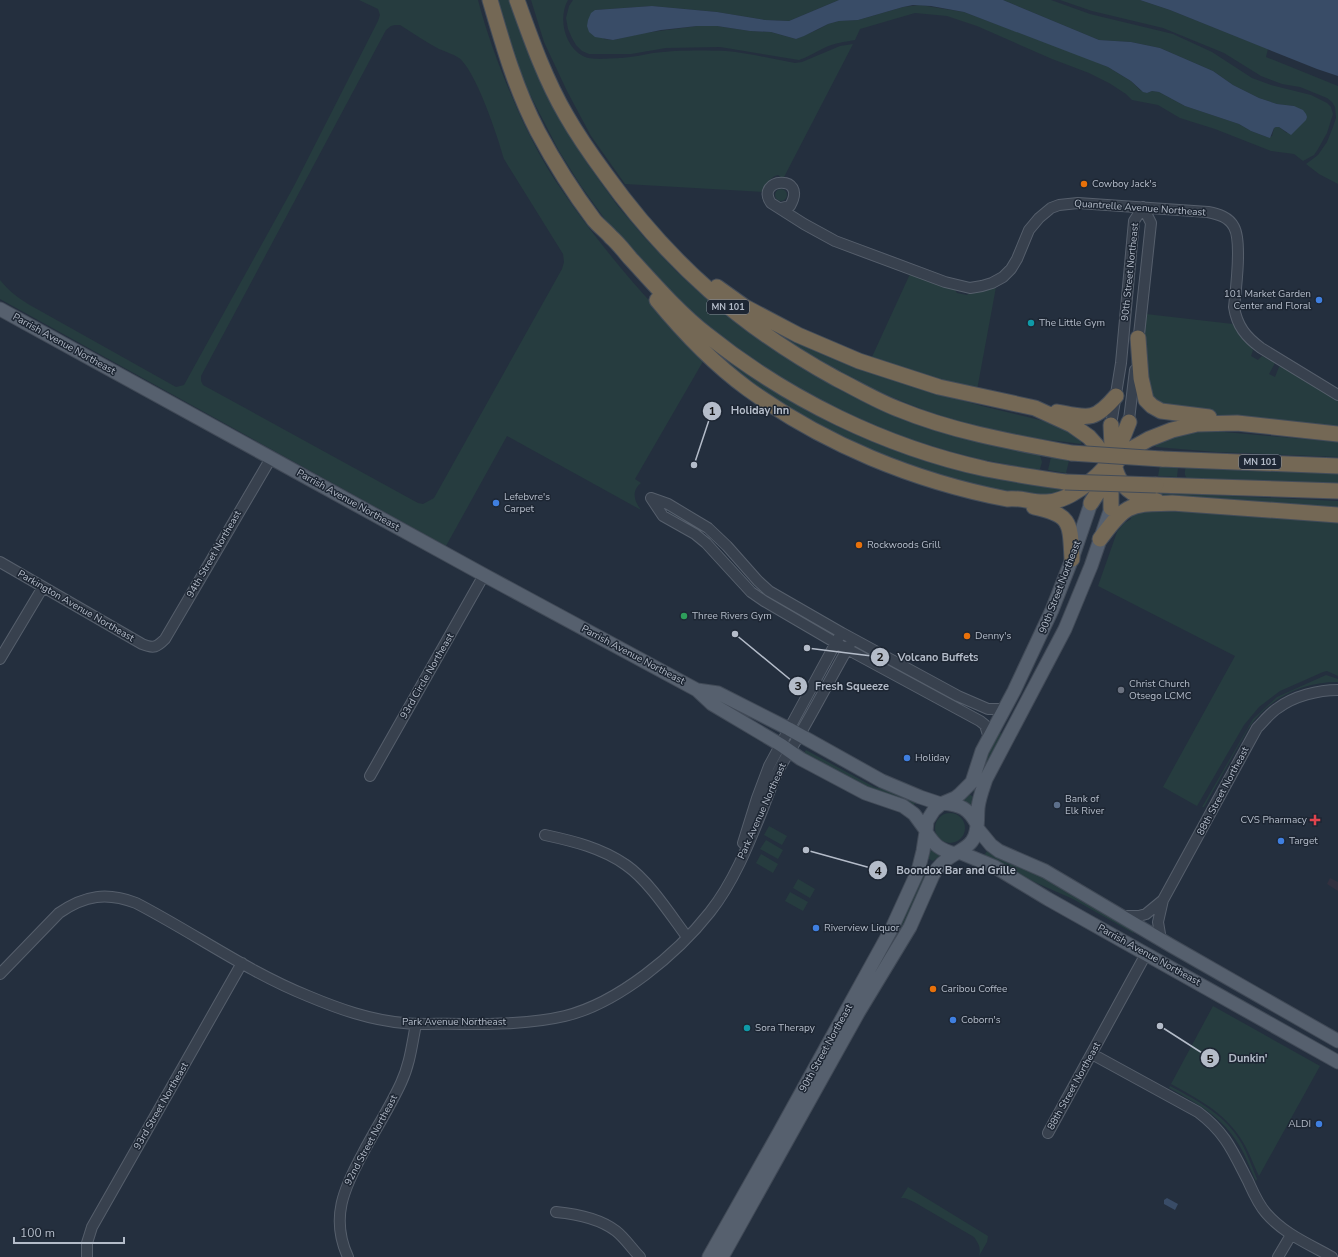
<svg xmlns="http://www.w3.org/2000/svg" width="1338" height="1257" font-family="'Nunito Sans',sans-serif">
<rect width="100%" height="100%" fill="#242f3e"/>
<path fill="#32303f" d="M1330,878L1338,882V891L1327,884Z"/>
<path fill="#263c3f" fill-rule="evenodd" d="M359,0H478C489,42 505,82 523,122C533,142 544,164 557,183C600,247 650,305 705,358L635,479L641,483C631,491 634,501 641,510L507,436L446,546L0,299V280C8,290 17,297 28,304L176,387L184,385L294,186L378,21L380,15L378,9ZM395,25H400C413,33 426,42 439,49C446,52 453,54 459,58C476,71 498,137 504,159L563,254L564,262L562,269L434,498L423,504L418,503L203,385L201,381V376L386,30L391,26Z
M496,0H511L559,115L587,163L617,205L644,237L677,272L712,304L755,337L790,360L838,389L878,406L1040,455L1042,462L1040,469L1038,470L979,459L949,451L909,439L859,420L802,391L759,365L721,338L690,312L612,229L581,186L559,151L522,79Z
M531,0H568C558,17 564,46 583,56C592,61 612,58 622,58C633,57 642,55 653,53C673,50 705,50 726,51C749,53 772,59 795,63L802,62L840,46L853,44L783,179L778,175C769,177 768,184 765,192L625,184L591,136L567,91L544,42Z
M573,0H839L789,21L765,20L717,12L652,6L595,10L604,39L613,40L644,33L697,26H717L750,31L771,32L796,39L817,30L828,24L839,21L858,20L903,7L920,5L964,12L1082,56L1108,67L1131,81L1140,90L1147,93L1152,91L1159,92L1185,106L1239,124L1251,131L1267,137L1272,136L1274,128L1276,127H1279L1287,133L1294,106L1277,104L1259,98L1233,85L1213,71L1160,48L1131,42L1099,40L1003,0H1051L1090,14L1173,34L1212,52L1252,78L1271,85L1311,95L1327,103L1331,107L1333,114L1327,133L1318,149L1314,155L1303,161L1294,154L1271,151L1215,129L1180,118L1158,105L1132,100L1126,94L1109,83L1089,73L1052,59L977,26L947,16L915,13L860,29L855,40C844,42 834,43 824,48C815,52 808,57 799,60L720,47L666,48L631,54H589L582,51L576,45L572,38L568,29L566,18L569,6Z
M1060,0H1140L1170,10L1268,49L1266,57L1338,86V184L1319,174L1306,164L1318,155L1327,142L1333,127L1336,118L1335,107L1332,102L1327,98L1300,87L1282,84L1261,76L1224,53L1163,28L1092,11Z
M775 195a6 6 0 1 1 12 0a6 6 0 1 1-12 0Z
M910,274L953,289L955,290L957,293L967,295L970,292L985,290L996,287L977,390L871,359Z
M1146,314L1233,324L1240,336L1253,350L1251,356L1258,360L1262,356L1275,363L1269,374L1275,377L1279,367L1281,366L1338,401V426L1194,414L1166,409L1151,395L1144,349Z
M769,325L862,368L911,386L982,406L1056,424L1082,440L1081,444C1058,441 1036,439 1014,435C958,424 902,404 850,378C821,364 794,346 767,328Z
M719,354C753,379 789,402 827,421C903,460 987,480 1071,489L1046,500L956,482L869,450L806,422L717,357Z
M1213,431L1338,442V457L1216,452L1156,447L1154,444C1173,436 1193,432 1213,431Z
M1051,457H1070L1066,473L1048,470Z
M1160,465L1177,466L1178,468L1177,477L1158,476Z
M1186,467L1338,472V486L1189,480C1184,476 1184,472 1186,467Z
M1145,492L1338,501V512L1164,500Z
M1143,511H1168L1338,520V676L1327,671L1323,672L1280,691L1259,707L1244,725L1197,806L1163,787L1235,656L1098,586L1117,532L1124,523L1131,519L1130,515Z
M1326,675L1338,679V682C1301,682 1269,698 1248,729L1204,807H1202L1253,719L1277,697Z
M997,731L1004,735L976,793L972,791Z
M806,750L874,787L889,791L916,801L913,807L859,784L803,754Z
M969,794L975,798L973,807L960,801Z
M935 828a15 15 0 1 1 30 0a15 15 0 1 1-30 0Z
M769,826L787,836L782,845L764,835Z
M766,840L783,850L778,859L760,849Z
M931,848L941,855L933,861L927,858L928,849Z
M987,851L996,857L1024,867L1050,881L1135,931L1133,933L1073,899L1023,877L983,857Z
M761,854L778,864L773,873L756,863Z
M924,863L930,865L908,916L891,944L888,943Z
M798,879L815,889L810,898L793,888Z
M790,892L808,902L803,911L785,901Z
M1213,1006L1320,1066L1259,1176C1253,1164 1249,1151 1241,1139C1224,1112 1198,1099 1171,1084Z
M1170,1086C1198,1101 1226,1115 1242,1144C1248,1155 1252,1167 1257,1179L1256,1181C1250,1169 1246,1156 1239,1145C1223,1117 1196,1103 1169,1088Z
M908,1187L988,1236L987,1242L979,1256C981,1248 979,1244 974,1237L914,1202L905,1198H901Z"/>
<path fill="#394c67" d="M839,0H1003L1099,40L1131,42L1160,48L1213,71L1233,85L1259,98L1277,104L1294,106L1303,110L1306,114L1307,117L1306,120L1291,135L1279,127H1276L1274,128L1270,138L1267,137L1251,131L1239,124L1185,106L1159,92L1152,91L1147,93L1143,92L1131,81L1108,67L964,12L931,6L913,5L903,7L858,20L839,21L828,24L804,36L796,39L771,32L750,31L717,26H697L661,30L613,40L595,37L589,32L587,26L588,20L591,13L595,10L652,6L717,12L765,20L789,21Z
M1140,0H1338V76L1317,69L1170,10Z
M1167,1198L1178,1204L1175,1210L1164,1204V1200Z"/>
<g fill="none" stroke-linecap="round" stroke-linejoin="round">
<defs>
<path id="minor" d="M781,208L790,206C809,173 754,178 771,203L804,224L835,241L945,282L970,288L982,286L992,283L1003,277L1011,269L1017,259L1029,230L1039,218L1051,208L1059,205L1078,203L1208,212C1218,214 1229,217 1234,227C1242,241 1236,289 1234,307C1237,326 1246,337 1261,348L1338,395
M1138,344L1151,223L1143,207
M1128,428L1135,370
M1110,431L1121,363L1134,221L1143,207
M651,498L663,516L695,534L706,543L751,592L764,601L836,643L980,721L985,725L989,738
M651,498L668,504L708,528L727,546L758,581L769,591L842,633L958,696L988,709H1004
M0,562L142,644C154,649 157,647 165,639L271,458
M0,659L43,587
M370,776L484,575
M545,835C573,841 602,848 626,865C649,881 670,914 687,937
M743,843L757,798L769,766L839,637
M1163,900L1257,728C1264,721 1270,713 1278,708C1294,696 1318,690 1338,690
M1121,916H1139L1146,914L1163,900L1158,922L1161,940
M0,974L59,913C85,895 107,892 136,903C194,933 248,972 308,996C339,1009 370,1020 404,1023C423,1025 442,1023 461,1024C495,1024 531,1024 565,1016C618,1003 677,954 710,912C733,883 748,846 762,811C767,798 772,784 778,771C784,759 793,747 800,734C818,703 835,670 853,639
M1092,1054L1198,1112C1226,1133 1233,1152 1248,1181C1253,1192 1258,1204 1266,1213C1284,1234 1309,1244 1332,1257
M1048,1133L1146,954
M556,1212C577,1214 599,1218 616,1231C625,1238 632,1249 640,1257
M87,1257V1243L92,1227L242,963
M348,1257C330,1218 344,1188 363,1153C375,1130 390,1107 401,1083C410,1064 412,1044 416,1024
M1278,1257L1291,1235"/>
<path id="major" d="M0,309L484,575L697,690L712,704L781,745L801,759L865,793L903,806L914,814L925,829
M697,690L718,693L789,729L882,781L920,797L941,804
M943,803C961,805 968,808 977,824
M977,828L991,845L999,851L1045,871L1170,945L1338,1041
M959,852L995,867L1048,899L1338,1062
M955,854C939,849 935,846 926,832L927,821L934,810L941,804L955,798L960,794L972,782L982,751L1014,691L1052,610L1072,559L1091,503
M709,1257L779,1133L892,928L918,871L923,851L926,832
M722,1257L858,1013L910,927L933,875C938,866 946,859 955,854C961,850 968,847 972,841C979,832 977,819 978,808C979,798 983,788 986,779L1065,629L1091,566L1111,508"/>
<path id="highway" d="M490,0C503,45 516,90 538,132C554,162 573,192 594,220C599,226 606,231 611,237C618,243 624,251 630,258C654,284 678,312 706,334C787,399 885,447 986,469C1012,474 1039,478 1065,482
M517,0C531,39 545,79 566,115C578,136 592,156 606,175C669,263 742,327 837,379C857,389 877,401 898,409C954,432 1012,442 1071,453
M717,287L745,307L798,335L859,361L939,387L1035,408L1072,425L1089,437L1097,446L1104,457L1109,475L1111,493V508
M657,300C684,333 714,364 748,389C824,444 914,481 1007,499C1020,497 1033,503 1046,502C1058,502 1070,496 1080,489C1108,470 1117,454 1129,422
M1138,338L1141,378L1146,400L1152,406L1161,411L1209,417
M1057,412C1088,418 1094,422 1116,396
M1111,425C1113,462 1110,494 1157,501
M1162,459L1338,466
M1156,485L1338,491
M1091,503L1104,483L1118,460L1124,453L1149,439L1172,430L1197,424L1237,423L1338,434
M1034,507C1072,515 1070,523 1072,559
M1100,539C1108,529 1117,515 1128,509C1141,502 1158,504 1172,503L1338,515"/>
</defs>
<use href="#minor" stroke="#565f6c" stroke-width="12"/>
<use href="#major" stroke="#414a57" stroke-width="15"/>
<use href="#highway" stroke="#434c59" stroke-width="17"/>
<use href="#minor" stroke="#38414e" stroke-width="10"/>
<use href="#major" stroke="#56606e" stroke-width="13"/>
<use href="#highway" stroke="#746855" stroke-width="15"/>
<defs>
<path id="highway-bridge" d="M1071,453L1162,459
M1065,482L1156,485"/>
</defs>
<use href="#highway-bridge" stroke="#434c59" stroke-width="17" stroke-linecap="butt"/>
<use href="#highway-bridge" stroke="#746855" stroke-width="15"/>
</g>
<g fill="#e8710a" stroke="#1d2633" stroke-width="1.5">
<circle cx="1084" cy="184" r="4"/>
<circle cx="859" cy="545" r="4"/>
<circle cx="967" cy="636" r="4"/>
<circle cx="933" cy="989" r="4"/>
</g>
<g fill="#3f7fe0" stroke="#1d2633" stroke-width="1.5">
<circle cx="1319" cy="300" r="4"/>
<circle cx="496" cy="503" r="4"/>
<circle cx="907" cy="758" r="4"/>
<circle cx="1281" cy="841" r="4"/>
<circle cx="816" cy="928" r="4"/>
<circle cx="953" cy="1020" r="4"/>
<circle cx="1319" cy="1124" r="4"/>
</g>
<g fill="#0f9aa8" stroke="#1d2633" stroke-width="1.5">
<circle cx="1031" cy="323" r="4"/>
<circle cx="747" cy="1028" r="4"/>
</g>
<circle fill="#2e9e5b" stroke="#1d2633" stroke-width="1.5" cx="684" cy="616" r="4"/>
<circle fill="#6b7280" stroke="#1d2633" stroke-width="1.5" cx="1121" cy="690" r="4"/>
<circle fill="#5c6f8a" stroke="#1d2633" stroke-width="1.5" cx="1057" cy="805" r="4"/>
<path fill="#e0444e" stroke="#1d2633" stroke-width="1.5" d="M1313 814h4v4h4v4h-4v4h-4v-4h-4v-4h4z"/>
<g text-anchor="middle" dominant-baseline="central" stroke-width="3" stroke-linejoin="round" paint-order="stroke">
<g fill="#1d2633" stroke="#878f9c" stroke-width="1">
<rect x="707" y="300" width="42" height="14" rx="3"/>
<rect x="1239" y="455" width="42" height="14" rx="3"/>
</g>
<g font-size="9" font-weight="bold" fill="#b4bcc9">
<text x="728" y="307">MN 101</text>
<text x="1260" y="462">MN 101</text>
</g>
<g font-size="10" fill="#b4bcc9" stroke="#1d2633" text-anchor="start">
<text x="1092" y="184">Cowboy Jack's</text>
<text x="1311" y="294" text-anchor="end">101 Market Garden<tspan x="1311" dy="12">Center and Floral</tspan></text>
<text x="1039" y="323">The Little Gym</text>
<text x="504" y="497">Lefebvre's<tspan x="504" dy="12">Carpet</tspan></text>
<text x="867" y="545">Rockwoods Grill</text>
<text x="692" y="616">Three Rivers Gym</text>
<text x="975" y="636">Denny's</text>
<text x="1129" y="684">Christ Church<tspan x="1129" dy="12">Otsego LCMC</tspan></text>
<text x="915" y="758">Holiday</text>
<text x="1065" y="799">Bank of<tspan x="1065" dy="12">Elk River</tspan></text>
<text x="1307" y="820" text-anchor="end">CVS Pharmacy</text>
<text x="1289" y="841">Target</text>
<text x="824" y="928">Riverview Liquor</text>
<text x="941" y="989">Caribou Coffee</text>
<text x="961" y="1020">Coborn's</text>
<text x="755" y="1028">Sora Therapy</text>
<text x="1311" y="1124" text-anchor="end">ALDI</text>
</g>
<g font-size="10" fill="#b4bcc9" stroke="#1d2633">
<text transform="translate(1140 208) rotate(4)">Quantrelle Avenue Northeast</text>
<text transform="translate(1130 272) rotate(-84)">90th Street Northeast</text>
<text transform="translate(64 344) rotate(29)">Parrish Avenue Northeast</text>
<text transform="translate(348 500) rotate(29)">Parrish Avenue Northeast</text>
<text transform="translate(214 554) rotate(-60)">94th Street Northeast</text>
<text transform="translate(1060 587) rotate(-69)">90th Street Northeast</text>
<text transform="translate(76 606) rotate(30)">Parkington Avenue Northeast</text>
<text transform="translate(633 655) rotate(28)">Parrish Avenue Northeast</text>
<text transform="translate(427 676) rotate(-60)">93rd Circle Northeast</text>
<text transform="translate(1223 791) rotate(-62)">88th Street Northeast</text>
<text transform="translate(762 811) rotate(-66)">Park Avenue Northeast</text>
<text transform="translate(1149 955) rotate(29)">Parrish Avenue Northeast</text>
<text x="454" y="1022">Park Avenue Northeast</text>
<text transform="translate(826 1048) rotate(-61)">90th Street Northeast</text>
<text transform="translate(1074 1086) rotate(-61)">88th Street Northeast</text>
<text transform="translate(161 1106) rotate(-60)">93rd Street Northeast</text>
<text transform="translate(371 1140) rotate(-62)">92nd Street Northeast</text>
</g>
</g>
<path fill="none" stroke="#b4bcc9" stroke-width="1.5" d="M694 465L712 411M807 648L880 657M735 634L798 686M806 850L878 870M1160 1026L1210 1058"/>
<g fill="#b4bcc9" stroke="#1d2633" stroke-width="1.5">
<circle cx="694" cy="465" r="4"/>
<circle cx="807" cy="648" r="4"/>
<circle cx="735" cy="634" r="4"/>
<circle cx="806" cy="850" r="4"/>
<circle cx="1160" cy="1026" r="4"/>
<circle cx="712" cy="411" r="10"/>
<circle cx="880" cy="657" r="10"/>
<circle cx="798" cy="686" r="10"/>
<circle cx="878" cy="870" r="10"/>
<circle cx="1210" cy="1058" r="10"/>
</g>
<g font-size="12" text-anchor="middle" font-weight="bold" fill="#111">
<text x="712" y="415">1</text>
<text x="880" y="661">2</text>
<text x="798" y="690">3</text>
<text x="878" y="875">4</text>
<text x="1210" y="1063">5</text>
</g>
<g font-size="11" text-anchor="middle" font-weight="bold" fill="#b4bcc9" stroke="#1d2633" stroke-width="3" stroke-linejoin="round" paint-order="stroke">
<text x="760" y="414">Holiday Inn</text>
<text x="938" y="661">Volcano Buffets</text>
<text x="852" y="690">Fresh Squeeze</text>
<text x="956" y="874">Boondox Bar and Grille</text>
<text x="1248" y="1062">Dunkin'</text>
</g>
<path d="M14 1237v6h110v-6" fill="none" stroke="#b4bcc9" stroke-width="2"/>
<text x="20" y="1237" font-size="12" fill="#b4bcc9" stroke="#1d2633" stroke-width="3" paint-order="stroke">100 m</text>
</svg>
